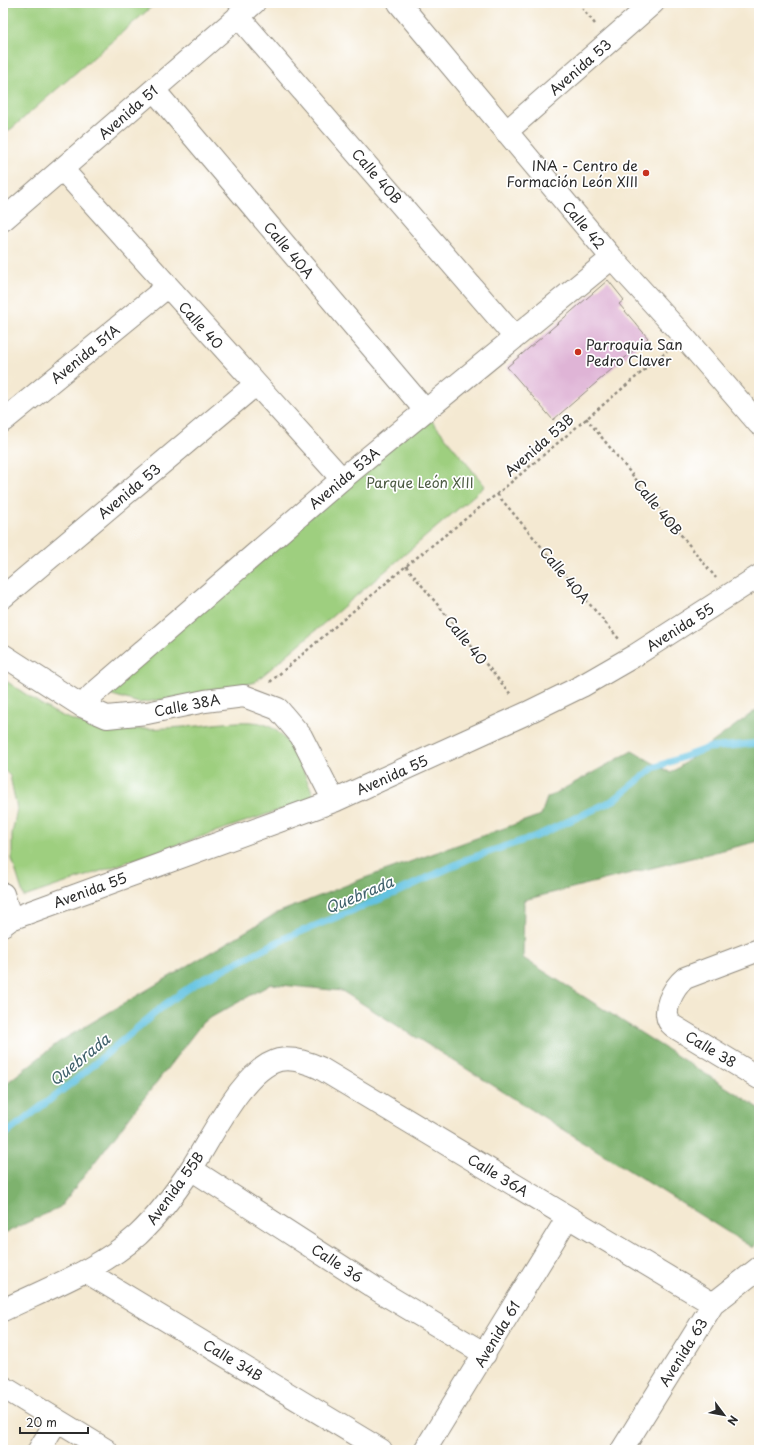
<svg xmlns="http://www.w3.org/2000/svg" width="762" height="1453" font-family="'Playpen Sans',sans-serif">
<rect width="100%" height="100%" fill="#fff"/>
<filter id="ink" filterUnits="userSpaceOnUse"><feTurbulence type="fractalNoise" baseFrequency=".025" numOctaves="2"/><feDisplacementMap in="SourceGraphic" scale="8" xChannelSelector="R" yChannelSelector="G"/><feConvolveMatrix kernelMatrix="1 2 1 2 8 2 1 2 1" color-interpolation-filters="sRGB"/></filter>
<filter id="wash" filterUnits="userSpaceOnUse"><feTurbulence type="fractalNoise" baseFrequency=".012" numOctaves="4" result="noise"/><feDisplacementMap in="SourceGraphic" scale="16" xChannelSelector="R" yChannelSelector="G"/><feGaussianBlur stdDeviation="0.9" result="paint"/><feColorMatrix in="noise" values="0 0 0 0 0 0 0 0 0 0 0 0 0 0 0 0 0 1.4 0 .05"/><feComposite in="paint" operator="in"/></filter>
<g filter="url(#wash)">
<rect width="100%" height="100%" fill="#f4e9d2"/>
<path fill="#9ecf7f" stroke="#647d55" d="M3,3H156L3,136Z
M428,416L485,486L255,682L217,691L139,703L106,693Z
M3,679C20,690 36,702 54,712C98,735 150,729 198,726C214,724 249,719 264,724C293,734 303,773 315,798L24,897L12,859V834L17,809L10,776L3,769Z"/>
<path fill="#7eb26e" stroke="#546e4c" d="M759,708V841L524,900L523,958L759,1108V1240L753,1248L342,991L271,984L203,1022L60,1207L3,1234V1086L59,1042L277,913L362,879L541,815L547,798L632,751L671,773Z"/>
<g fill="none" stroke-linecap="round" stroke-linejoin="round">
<path stroke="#63c3e2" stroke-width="7" d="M3,1136L74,1081L167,1003L196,983L288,937L395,893L468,859L539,835L614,800L653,768L708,748L759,743"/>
</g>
<g id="blocks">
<path fill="#dfb4d6" d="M608,280L624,300L619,304L648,338L553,420L507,367Z"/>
</g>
</g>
<g filter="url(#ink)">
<use href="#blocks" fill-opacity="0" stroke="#908a7e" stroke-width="1"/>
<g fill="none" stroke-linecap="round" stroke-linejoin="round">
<defs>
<path id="minor" d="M399,3L612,258L684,337L759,424
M238,16L515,337
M154,90L425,410
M506,132L653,3
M62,169L342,479
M3,220L254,3
M3,421L167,287
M3,597L255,385
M3,655L82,706L107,717L147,713L205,701L244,696L278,709L301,736L334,801
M82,706L93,694L342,479L612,258
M3,894L11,919
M3,925L11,919L334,801L527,713L582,686L634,656L759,576
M759,950L685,978C674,987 658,1014 673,1026L759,1078
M191,1169L381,1292L485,1354
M85,1271L381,1450
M3,1310C49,1288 100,1269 138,1235C159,1215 175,1193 191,1169C211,1139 243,1069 279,1060C293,1057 307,1062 320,1068L713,1304
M3,1387L106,1450
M39,1450L57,1420
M425,1450L568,1217
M622,1450L713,1304L759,1268"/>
</defs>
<use href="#minor" stroke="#908a7e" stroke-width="24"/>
<path stroke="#908a7e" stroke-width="2.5" stroke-dasharray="3 3" stroke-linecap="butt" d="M578,3L595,24
M586,418L716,578
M497,494L619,639
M406,566L512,696
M270,682L406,566L497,494L667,351"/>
<use href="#minor" stroke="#fff" stroke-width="22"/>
</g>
</g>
<g fill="#c8321e" stroke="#fff" stroke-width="1.5">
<circle cx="646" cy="173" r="4"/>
<circle cx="578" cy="352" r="4"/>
</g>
<g text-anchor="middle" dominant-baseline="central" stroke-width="3.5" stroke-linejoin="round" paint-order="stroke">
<g font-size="14" fill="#2b2b2b" stroke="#fff">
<text transform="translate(580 67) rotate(-41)">Avenida 53</text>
<text transform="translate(128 112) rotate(-41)">Avenida 51</text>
<text transform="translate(377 176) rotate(49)">Calle 40B</text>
<text transform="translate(584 225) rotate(50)">Calle 42</text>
<text transform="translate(289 250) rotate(50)">Calle 40A</text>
<text transform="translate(201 325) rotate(48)">Calle 40</text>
<text transform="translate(85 354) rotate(-39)">Avenida 51A</text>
<text transform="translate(539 445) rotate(-41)">Avenida 53B</text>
<text transform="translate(344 478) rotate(-40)">Avenida 53A</text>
<text transform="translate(129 491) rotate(-40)">Avenida 53</text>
<text transform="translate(658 507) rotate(51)">Calle 40B</text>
<text transform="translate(565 575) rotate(50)">Calle 40A</text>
<text transform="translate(680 627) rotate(-32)">Avenida 55</text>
<text transform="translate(466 640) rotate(51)">Calle 40</text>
<text transform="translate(187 705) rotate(-11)">Calle 38A</text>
<text transform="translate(392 775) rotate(-24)">Avenida 55</text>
<text transform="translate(90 890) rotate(-20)">Avenida 55</text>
<text transform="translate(711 1049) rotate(31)">Calle 38</text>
<text transform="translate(498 1175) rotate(31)">Calle 36A</text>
<text transform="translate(175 1188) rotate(-54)">Avenida 55B</text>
<text transform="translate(337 1263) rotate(33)">Calle 36</text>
<text transform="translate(497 1334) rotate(-59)">Avenida 61</text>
<text transform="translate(683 1352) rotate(-58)">Avenida 63</text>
<text transform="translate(233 1360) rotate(31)">Calle 34B</text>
</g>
<g font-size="14" fill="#2b2b2b" stroke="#fff" text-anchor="end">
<text x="638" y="165">INA - Centro de<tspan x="638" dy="16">Formación León XIII</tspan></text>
<text x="586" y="344" text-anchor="start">Parroquia San<tspan x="586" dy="16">Pedro Claver</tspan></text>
</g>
<g font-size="14" fill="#4e5c44" stroke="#fff">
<text x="420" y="482">Parque León XIII</text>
</g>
<g font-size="15" font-style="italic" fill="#3f606b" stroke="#fff">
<text transform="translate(359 894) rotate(-23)">Quebrada</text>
<text transform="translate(79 1059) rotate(-39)">Quebrada</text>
</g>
</g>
<rect width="762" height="1453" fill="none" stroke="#fff" stroke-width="16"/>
<g transform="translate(724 1415) rotate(122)" stroke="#ffffff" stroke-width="3" paint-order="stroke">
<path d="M0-3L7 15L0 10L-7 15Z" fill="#2b2b2b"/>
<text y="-6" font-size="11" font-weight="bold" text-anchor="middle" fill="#2b2b2b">N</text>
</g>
<path d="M20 1427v6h68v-6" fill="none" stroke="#2b2b2b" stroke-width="2"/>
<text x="26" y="1427" font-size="12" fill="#2b2b2b" stroke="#ffffff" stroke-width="3" paint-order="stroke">20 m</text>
</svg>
